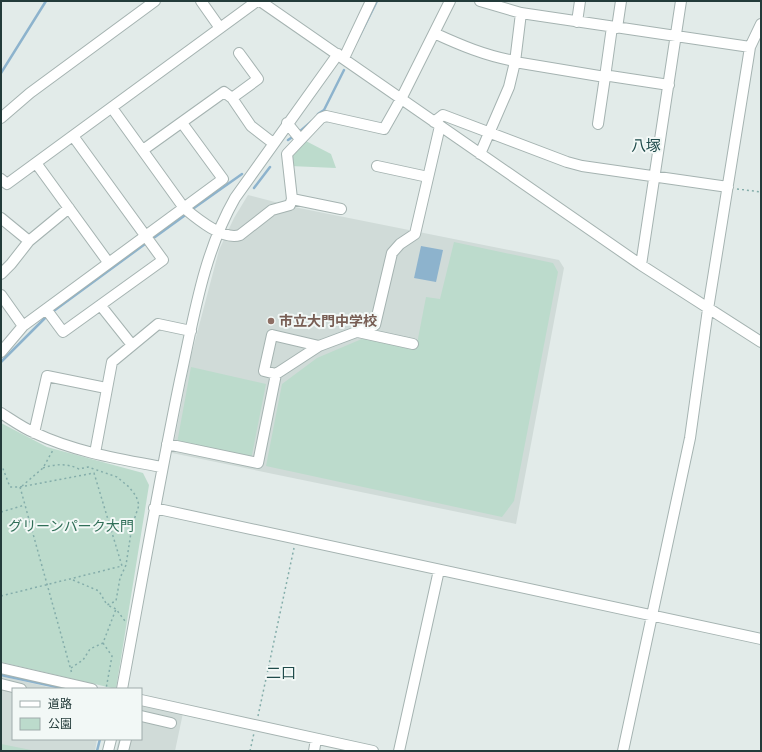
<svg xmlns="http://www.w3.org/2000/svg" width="762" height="752" font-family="'Work Sans','Noto Sans JP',sans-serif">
<rect width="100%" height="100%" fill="#e2ebe9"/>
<path fill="#d0dbd8" d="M248,195L294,207L559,260L564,268L516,524L172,453L190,360L219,250L234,218Z
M1,676L57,689H13V739H97L95,751H1Z
M141,704L183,713L175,751H116L119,739H141Z"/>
<path fill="#bcdbcc" d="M302,139L331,154L336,168L290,166L288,156Z
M454,242L553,263L558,272L514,501L502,517L266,466L282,384L317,358L364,338L416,349L426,297L440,299Z
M191,367L266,384L251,460L177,443Z
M1,423L47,447L143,473L149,485L116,689L1,662Z
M1,744L36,751H1Z"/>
<path fill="#8db3cd" d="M421,246L443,250L436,282L414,278Z"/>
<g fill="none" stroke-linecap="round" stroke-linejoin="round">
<path stroke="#8db3cd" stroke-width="2.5" d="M357,41L377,1
M1,73L46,1
M318,114L324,110L344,70
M298,133L312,121
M288,140L294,136
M254,188L270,167
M194,208L242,174
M155,237L184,216
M55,310L145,244
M1,362L46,317
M1,675L66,689
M97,751L100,739"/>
<defs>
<path id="minor" d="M201,1L220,28
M260,1L641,265L761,342
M480,1L521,13L750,47
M577,22L580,1
M612,27L605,77L610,76L669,85
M617,28L621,1
M434,33C460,45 486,56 515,61
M344,58L371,1
M515,62L521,13
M232,98L258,79L239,53
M112,108L184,208C196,218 223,241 240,235L272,210L290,205L292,199L287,154L321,118L326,116L384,129L401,99L450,1
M1,118L30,93L155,1
M434,122L443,115L567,162L582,166L728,187
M287,123L300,139
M143,150L224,92L232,98L251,126L273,143
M480,154L509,87L515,62L605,77L598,124
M36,163L108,262
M377,166L428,177
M1,179L7,184L257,1
M292,199L341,209
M1,218L29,241
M641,265L681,1
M1,274L11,264L29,241L69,208
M1,295L23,326
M101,306L132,345
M46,309L63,332L163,260L73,136
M358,332L413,344
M319,346L375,325L392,253L400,244L415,234L440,126
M1,352L23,326L223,179L182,123
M1,413C12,420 23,428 35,433C75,452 119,459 162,467
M34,433L47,376L106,388
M167,444L258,463L276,374L264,371L272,335L319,346L276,374
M95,453L112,362L158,324L191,331
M154,508L761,639
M1,668L92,689
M1,684L21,689
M122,689C141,586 159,482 180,380C194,317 203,254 235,198L338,54
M141,700L373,751
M141,716L171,723
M108,751L111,739
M123,751L126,739
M314,751L316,739
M399,751L439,570
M623,751L690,438L708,309L748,60L750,47L761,24"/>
</defs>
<use href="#minor" stroke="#a5b3b1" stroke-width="12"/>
<path stroke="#84adaa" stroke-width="1.5" stroke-dasharray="2 3" stroke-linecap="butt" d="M737,189L761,192
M43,468C55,464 67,463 79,469L88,467L117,477L129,487L136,496L139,505L132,526L126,565L120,578L116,601L107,605L116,609L125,621
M22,486L43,468L53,450
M20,487L72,674
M1,512L25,505
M73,580L99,591L107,605
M1,596L122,566L94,473L20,487H10L2,466
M103,643L112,656L106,689
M71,668L83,660L90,649L103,643L116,609
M258,716L294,548
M250,751L254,733"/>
<use href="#minor" stroke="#fff" stroke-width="10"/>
</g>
<circle fill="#8d6e63" stroke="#f2f8f6" stroke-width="1.5" cx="271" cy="321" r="4"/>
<g text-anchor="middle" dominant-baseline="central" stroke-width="4" stroke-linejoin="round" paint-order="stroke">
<g font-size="14" font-weight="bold" fill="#785e54" stroke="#f2f8f6" text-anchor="start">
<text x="279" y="321">市立大門中学校</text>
</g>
<g font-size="14" fill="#306f58" stroke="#f2f8f6">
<text x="71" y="526">グリーンパーク大門</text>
</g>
<g font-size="15" fill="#204b4b" stroke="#f2f8f6">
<text x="646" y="146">八塚</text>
<text x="281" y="673">二口</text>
</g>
</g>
<rect width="762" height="752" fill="none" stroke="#233b3a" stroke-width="4"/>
<rect x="12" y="688" width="130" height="52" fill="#f2f8f6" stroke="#9facab"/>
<rect x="20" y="701" width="20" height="6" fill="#ffffff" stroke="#9facab"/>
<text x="48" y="708" font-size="12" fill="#233b3a">道路</text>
<rect x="20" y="718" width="20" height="12" fill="#bcdbcc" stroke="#9facab"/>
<text x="48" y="728" font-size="12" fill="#233b3a">公園</text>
</svg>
